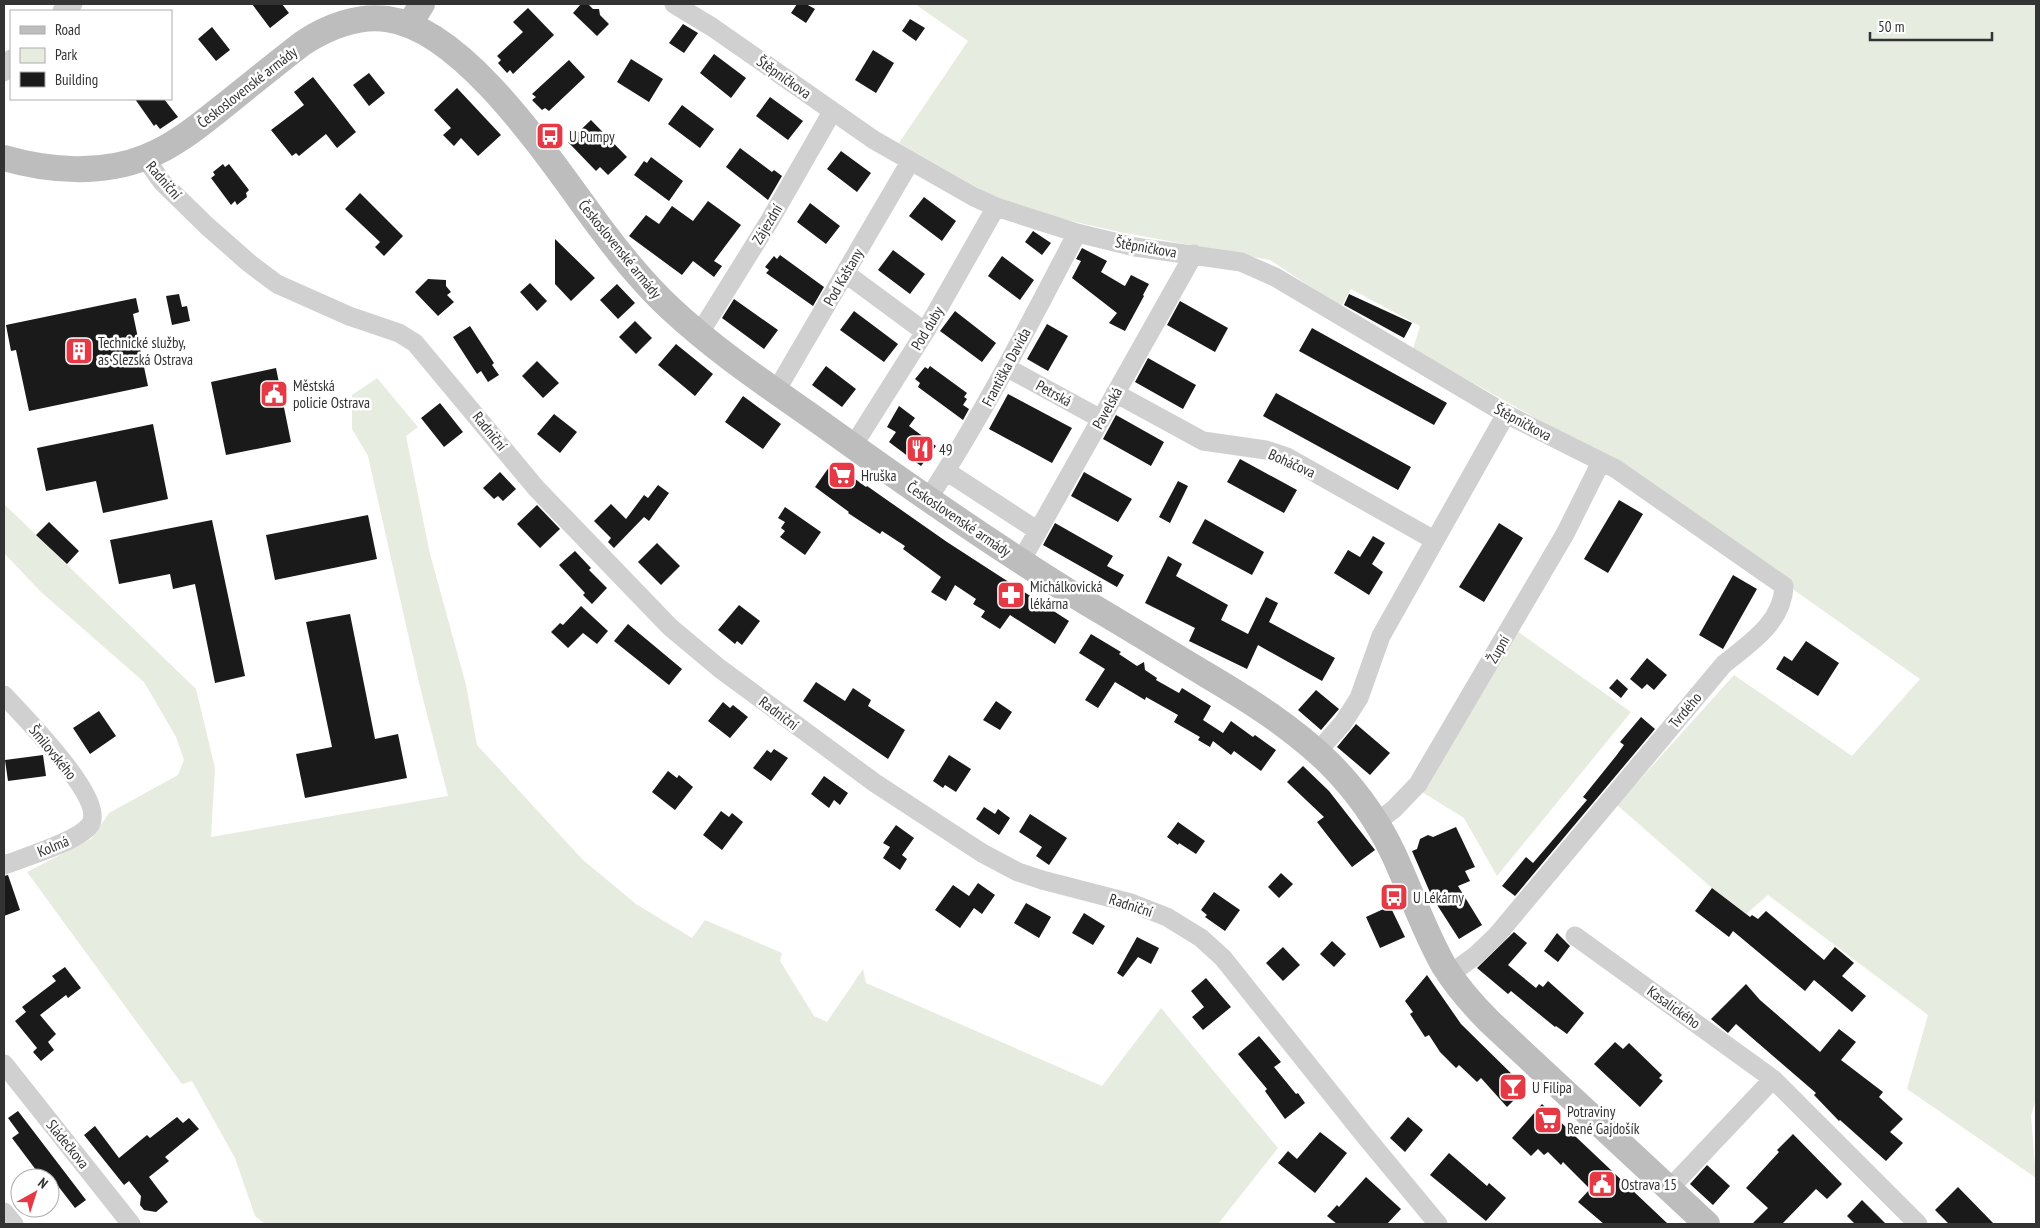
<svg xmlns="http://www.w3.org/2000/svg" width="2040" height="1228" font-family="'PT Sans Narrow',sans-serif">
<rect width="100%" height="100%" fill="#fff"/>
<path fill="#e6ecdf" d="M915,4H2036V1098L2031,1116L2036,1178L1907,1089L1928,1015L1768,895L1746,914L1712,888L1617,805L1734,675L1852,756L1920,679L1608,459L1413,349L1420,326L1351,289L1341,307L1270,260L1115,231L1011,207L899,143L968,41Z
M377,378L418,427L406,436L430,554L466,685L477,745L583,860L636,904L692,938L705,920L782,953L780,961L814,1016L827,1022L863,969L866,983L1102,1086L1161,1008L1278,1148L1218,1224H265L255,1216L235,1158L192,1081L182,1084L27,872L91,839L109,813L178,775L184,760L176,737L144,682L41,592L4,553V504L196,689L215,768L211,837L448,796L419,683L368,456L352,429V395Z
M1517,631L1631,712L1497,876L1464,818L1422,792Z"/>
<path fill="#1a1a1a" d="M252,4H282L289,13L270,28Z
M581,4H588L593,9H599L600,15L609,24L597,36L573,13Z
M797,4H806L815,9L806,23L791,13Z
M528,8L554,35L513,74L510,70L507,73L498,63L501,60L497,56L523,32L513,22Z
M910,19L925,28L916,41L902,31Z
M683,24L698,33L684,53L669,43Z
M212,27L230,50L216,61L198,39Z
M873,50L894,63L876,93L855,80Z
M714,54L746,78L731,98L700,73Z
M631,59L663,79L649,102L617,82Z
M569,60L585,77L549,111L545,108L542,110L532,100L536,97L532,94Z
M369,73L385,93L369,106L353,85Z
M313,77L356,132L337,148L326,134L299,156L296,153L292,156L271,130L304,105L294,92Z
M457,88L501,135L478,156L461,138L454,146L443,135L451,128L434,110Z
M770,97L803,121L788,140L756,116Z
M135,99H164L178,117L160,129L156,124L154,126Z
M682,105L714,129L700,148L668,124Z
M591,120L627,157L608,175L600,167L596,171L568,142Z
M740,148L772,172L774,170L782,176L768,200L726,167Z
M841,151L871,173L857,192L827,169Z
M651,157L683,181L669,201L634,175L644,161L647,163Z
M223,164L225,167L229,164L249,190L246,193L247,197L237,205L235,201L231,205L211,178L215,175L213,172Z
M360,193L403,236L384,256L375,247L380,242L345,209Z
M924,197L956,221L942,241L909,216Z
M708,201L741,225L714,261L722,266L714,277L693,261L682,275L629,236L646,215L659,224L672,206L693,221Z
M810,203L840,226L826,244L797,222Z
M1033,231L1051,243L1042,255L1025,242Z
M555,239L595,278L571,301L555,284Z
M1082,248L1107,261L1101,272L1123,285L1125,286L1131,275L1149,284L1143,295L1144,296L1125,331L1109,323L1117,313L1072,278L1081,261L1076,259Z
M893,250L925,274L910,294L878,270Z
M780,255L824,287L813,306L766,273L769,270L765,267L774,256L777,259Z
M1002,256L1034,280L1020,300L988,276Z
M428,279L446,280V286L451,292L447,295L454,302L438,316L415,292Z
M530,283L547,301L537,311L520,292Z
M617,284L635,303L618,319L600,300Z
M179,294L182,307L187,306L190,321L172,325L166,296Z
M1349,294L1412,323L1404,338L1344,305Z
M136,298L139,312L133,314L148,386L29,411L16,350L11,351L6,325Z
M734,299L778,330L764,349L722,318Z
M1180,301L1228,328L1215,352L1167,325Z
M854,311L898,344L884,362L840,330Z
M955,311L996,343L982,362L940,331Z
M635,321L652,338L636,354L619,337Z
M1047,324L1068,336L1048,371L1027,359Z
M470,326L494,363L492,365L499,375L488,382L481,371L477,374L453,337Z
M1312,328L1447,403L1434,425L1299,351Z
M676,344L713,374L695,396L658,365Z
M1148,358L1196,385L1183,409L1135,382Z
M537,361L559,383L543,398L522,376Z
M826,366L856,389L842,407L812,385Z
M930,366L967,393L964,397L967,399L963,405L969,409L963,420L918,387L920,383L915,379L925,367L928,369Z
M276,368L291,442L226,455L211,382Z
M1276,393L1411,467L1398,490L1263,416Z
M1008,394L1072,428L1052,463L989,429Z
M743,396L781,424L763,449L725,422Z
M440,403L463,432L444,447L421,418Z
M899,406L915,418L909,426L936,446L921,466L889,442L896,432L887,427Z
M554,414L577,432L560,453L537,434Z
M1116,415L1164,442L1151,466L1103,439Z
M153,424L168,499L103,513L96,481L46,491L37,448Z
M1240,459L1297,490L1284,513L1227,482Z
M832,463L844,472H849L851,476L866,487L867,486L947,542L1069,621L1055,644L1010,615L1000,629L981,617L985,611L973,604L976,599L955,585L946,601L931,592L941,577L903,549L905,546L882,531L880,534L848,513L849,512L815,487Z
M500,472L516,489L503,501L498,496L494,499L483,488Z
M1084,472L1132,499L1118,522L1071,496Z
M1178,481L1188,486L1170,523L1159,517Z
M658,485L669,493L649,521L644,517L614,548L608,542L611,538L594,521L611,504L626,519L644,495L648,498Z
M1619,500L1643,514L1608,573L1584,559Z
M537,505L560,529L540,548L517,524Z
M785,507L821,532L805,555L780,537L785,531L781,528L785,522L778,518Z
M368,515L377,559L275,580L266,535Z
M1205,519L1264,552L1252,575L1192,543Z
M212,520L245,676L215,683L195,584L173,589L170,574L119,584L110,540Z
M49,522L79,551L67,564L36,535Z
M1055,523L1113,556L1107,566L1124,575L1117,587L1043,545Z
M1499,523L1523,538L1484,602L1459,587Z
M1373,536L1385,543L1372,564L1383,572L1369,595L1334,573L1348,550L1360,557Z
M657,543L680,566L661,585L638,562Z
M575,551L591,568L589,570L607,588L592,604L583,595L585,593L559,565Z
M1168,556L1182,564L1176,576L1228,605L1221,620L1248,634L1266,597L1278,603L1269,622L1335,658L1322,681L1258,645L1247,669L1189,641L1195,628L1145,603Z
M1733,575L1757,589L1723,649L1699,635Z
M739,605L760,621L742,645L737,641L735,644L718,630Z
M581,606L608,631L597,644L583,633L568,648L551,632L560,623L563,625Z
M350,614L375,739L398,734L407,778L305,798L296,754L332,747L306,622Z
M628,624L682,669L669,685L614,641Z
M1091,634L1121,652L1119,654L1137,666L1144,662L1145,670L1157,678L1156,680L1179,693L1182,688L1211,706L1203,720L1223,733L1231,721L1253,737L1255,735L1276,750L1261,771L1234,751L1231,755L1213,741L1210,747L1198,740L1200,737L1174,722L1178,715L1146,697L1145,700L1115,682L1098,708L1085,700L1105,669L1079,653Z
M1806,641L1839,663L1818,696L1776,669L1784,656L1792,661Z
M1647,658L1667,675L1654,690L1647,684L1642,689L1630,679Z
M1617,679L1628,689L1621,698L1609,688Z
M816,682L845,701L853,688L871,700L868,706L905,730L888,759L803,701Z
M1316,690L1339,709L1321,730L1298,710Z
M996,701L1012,712L1000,730L983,720Z
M723,702L730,708L733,705L748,717L730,738L708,721Z
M99,711L116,736L90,754L73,728Z
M1641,717L1655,729L1515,896L1502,886L1526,857L1533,863L1587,800L1583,797L1616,756L1624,745L1620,742Z
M1356,724L1390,753L1370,775L1337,747Z
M774,749L788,758L771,781L753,768L767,750L771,753Z
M43,755L46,776L8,781L5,760Z
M949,755L971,769L956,792L945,785L943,788L933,781Z
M1303,766L1329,791L1375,850L1352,867L1317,822L1324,817L1287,782Z
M668,771L677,778L679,775L693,787L675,810L652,792Z
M824,776L848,793L840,805L834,800L829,808L811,794Z
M984,807L995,814L998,809L1010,818L999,835L976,819Z
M721,811L729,817L732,813L743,822L722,850L703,835Z
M1030,814L1067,838L1049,865L1036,856L1042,847L1019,832Z
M1178,822L1205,841L1196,854L1179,843L1178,845L1167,837Z
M896,825L914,838L902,855L907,859L900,870L883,858L890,847L883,843Z
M1456,827L1475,867L1465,871L1470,881L1458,886L1482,925L1459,939L1432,897L1412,851L1417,849L1420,839L1428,835L1433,837Z
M1281,873L1293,884L1279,898L1268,887Z
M8,875L20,910L4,916V876Z
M978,883L995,895L982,914L974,908L960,928L935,910L953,885L969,896Z
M1712,888L1750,917L1752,915L1758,919L1766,911L1824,960L1835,947L1854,963L1842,976L1866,996L1852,1012L1814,980L1805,991L1733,931L1729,937L1695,911Z
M1214,892L1240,910L1225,931L1205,917L1207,915L1201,910Z
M1026,903L1051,917L1039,938L1014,923Z
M1390,906L1405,937L1380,948L1366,917Z
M1084,913L1105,926L1093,945L1072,933Z
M1514,932L1527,943L1508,965L1536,988L1539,984L1543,987L1548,981L1584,1013L1567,1034L1556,1026L1555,1027L1511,991L1508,994L1477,968Z
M1557,933L1570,946L1558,962L1544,951Z
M1137,937L1159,948L1151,964L1138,957L1123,977L1117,973Z
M1332,941L1346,954L1334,967L1320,954Z
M1283,947L1300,965L1283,981L1266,963Z
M65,967L81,988L68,998L66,995L40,1015L56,1034L48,1042L54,1050L41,1061L33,1052L37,1048L15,1021L26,1012L22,1007L56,981L52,976Z
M1427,975L1461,1024L1526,1088L1507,1107L1481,1078L1477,1082L1459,1065L1456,1068L1440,1052L1429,1035L1425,1037L1410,1014L1413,1012L1405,1001Z
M1206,978L1231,1007L1203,1030L1192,1017L1204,1007L1191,991Z
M1746,984L1760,1000L1820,1052L1839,1029L1856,1042L1841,1060L1883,1092L1879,1097L1903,1119L1890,1132L1903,1143L1886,1161L1840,1120L1839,1121L1814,1095L1816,1093L1736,1024L1728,1033L1711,1019Z
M1259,1036L1281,1062L1274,1067L1296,1094L1298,1093L1305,1103L1285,1119L1265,1091L1267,1089L1238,1054Z
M1615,1042L1623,1049L1629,1043L1662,1075L1659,1078L1663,1081L1640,1107L1594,1064Z
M1542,1104L1575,1136L1668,1224H1604L1578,1202L1590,1189L1563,1162L1561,1165L1548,1152L1544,1155L1538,1149L1531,1156L1512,1138Z
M18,1111L86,1200L75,1208L58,1186L50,1192V1178H42L12,1138L19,1133L8,1118Z
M177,1117L183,1123L189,1118L199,1129L165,1157L169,1161L149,1177L168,1202L156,1212L144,1210L140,1205L141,1196L129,1181L124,1185L84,1135L95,1126L119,1158L147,1135L150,1138Z
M1408,1117L1423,1130L1405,1152L1390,1138Z
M1320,1132L1347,1153L1315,1193L1278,1163L1288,1151L1297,1159Z
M1793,1134L1842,1184L1827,1199L1816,1189L1782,1224H1752L1768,1208L1746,1188L1779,1152L1777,1150Z
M1449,1153L1487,1186L1489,1183L1506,1198L1486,1221L1430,1175Z
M1707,1165L1730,1186L1713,1205L1690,1184Z
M1366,1177L1401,1209L1387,1224H1337L1327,1216L1337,1205L1339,1207Z
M1958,1187L1994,1224H1949L1935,1210Z
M1862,1200L1886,1224H1855L1847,1216Z"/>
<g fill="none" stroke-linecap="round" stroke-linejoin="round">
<path stroke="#d0d0d0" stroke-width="19" d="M674,4L712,27L874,140L974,197L996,207L1077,233L1135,247L1241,262L1275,277L1506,414L1616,469L1784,586C1783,622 1750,643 1724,664L1497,935L1475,956L1450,974
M62,11L73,4
M4,72L11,59
M145,158L162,182L207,226L249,263L277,284L349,316L399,333L415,343L536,488L670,627L719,668L875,783L982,853L1018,872L1042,880L1131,903L1167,917L1201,938L1223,958L1365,1136L1438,1224
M845,273L925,332
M698,333L706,323L770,220L832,112
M1006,367L1101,419
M776,391L910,162
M1115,393L1203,441L1266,450L1287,457L1434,540
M853,446L925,332L996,207
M946,471L1038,531
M928,499C984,413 1030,323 1077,233
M1021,561L1194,254
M4,695C22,715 107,799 90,825C79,841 23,858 4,865
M1317,752L1343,723L1359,698L1381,636L1506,414
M1377,822L1394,809L1418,784L1565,534L1601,462
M1575,936L1773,1079L1918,1224
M4,1064L131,1224
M1669,1189L1773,1079
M4,1212L14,1224"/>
<path stroke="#bdbdbd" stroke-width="26" d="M409,25L422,4
M4,158C49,171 102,175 146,157C175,146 201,124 225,105C251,84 277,63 303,43C327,27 358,15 387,19C468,30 555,168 602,230C623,258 645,285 671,309C718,353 773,389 825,426C911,488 997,548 1087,603C1126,626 1165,650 1205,674C1249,700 1292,727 1329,763C1356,790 1378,821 1394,855C1411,892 1424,931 1444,966C1457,987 1473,1005 1490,1022L1707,1224"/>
</g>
<defs>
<symbol id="bus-square" viewBox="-11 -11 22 22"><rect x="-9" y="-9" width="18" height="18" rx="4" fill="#e63946" stroke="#fff"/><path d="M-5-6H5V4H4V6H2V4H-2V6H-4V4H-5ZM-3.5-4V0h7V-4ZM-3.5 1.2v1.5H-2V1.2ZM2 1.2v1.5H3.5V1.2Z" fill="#fff"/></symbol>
<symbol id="building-square" viewBox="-11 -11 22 22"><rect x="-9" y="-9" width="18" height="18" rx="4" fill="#e63946" stroke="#fff"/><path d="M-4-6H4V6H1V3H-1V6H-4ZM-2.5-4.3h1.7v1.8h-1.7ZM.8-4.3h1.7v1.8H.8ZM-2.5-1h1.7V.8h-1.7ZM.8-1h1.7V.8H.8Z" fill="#fff"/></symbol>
<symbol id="civic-square" viewBox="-11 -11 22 22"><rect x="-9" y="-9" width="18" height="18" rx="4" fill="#e63946" stroke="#fff"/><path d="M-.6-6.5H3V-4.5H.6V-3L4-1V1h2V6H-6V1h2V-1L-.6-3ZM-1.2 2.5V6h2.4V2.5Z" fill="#fff"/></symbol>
<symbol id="restaurant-square" viewBox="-11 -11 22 22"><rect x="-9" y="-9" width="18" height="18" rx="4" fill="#e63946" stroke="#fff"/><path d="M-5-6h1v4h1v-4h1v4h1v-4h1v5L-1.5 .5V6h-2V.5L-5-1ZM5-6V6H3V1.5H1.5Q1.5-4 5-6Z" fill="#fff"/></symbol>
<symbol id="supermarket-square" viewBox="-11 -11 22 22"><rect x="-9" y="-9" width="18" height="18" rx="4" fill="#e63946" stroke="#fff"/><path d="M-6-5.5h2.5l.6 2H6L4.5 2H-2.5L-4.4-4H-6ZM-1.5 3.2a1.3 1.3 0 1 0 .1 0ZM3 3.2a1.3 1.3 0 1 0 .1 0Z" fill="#fff"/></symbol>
<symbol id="pharmacy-square" viewBox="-11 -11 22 22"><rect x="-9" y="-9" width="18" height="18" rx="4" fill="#e63946" stroke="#fff"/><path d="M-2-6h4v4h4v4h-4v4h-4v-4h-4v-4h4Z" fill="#fff"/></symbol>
<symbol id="bar-square" viewBox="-11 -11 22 22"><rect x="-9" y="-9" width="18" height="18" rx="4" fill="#e63946" stroke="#fff"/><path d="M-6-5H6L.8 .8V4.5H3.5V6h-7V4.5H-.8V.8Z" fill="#fff"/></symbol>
</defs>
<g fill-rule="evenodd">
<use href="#bus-square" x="534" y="120" width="32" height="32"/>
<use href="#building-square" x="63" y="335" width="32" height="32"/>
<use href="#civic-square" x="258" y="378" width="32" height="32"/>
<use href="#restaurant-square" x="904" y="433" width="32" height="32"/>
<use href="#supermarket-square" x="826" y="459" width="32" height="32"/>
<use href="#pharmacy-square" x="995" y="579" width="32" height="32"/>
<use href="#bus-square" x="1378" y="881" width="32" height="32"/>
<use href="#bar-square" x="1497" y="1071" width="32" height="32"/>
<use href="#supermarket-square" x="1532" y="1104" width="32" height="32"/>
<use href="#civic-square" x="1586" y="1168" width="32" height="32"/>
</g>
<g text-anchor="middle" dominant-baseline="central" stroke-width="5" stroke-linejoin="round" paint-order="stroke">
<g font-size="15" fill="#333" stroke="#fff">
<text transform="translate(784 77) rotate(35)">Štěpničkova</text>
<text transform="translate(247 87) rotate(-38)">Československé armády</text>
<text transform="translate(164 180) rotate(49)">Radniční</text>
<text transform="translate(767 224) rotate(-59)">Zájezdní</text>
<text transform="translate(1146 247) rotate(10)">Štěpničkova</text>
<text transform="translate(620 249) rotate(51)">Československé armády</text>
<text transform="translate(843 277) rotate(-60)">Pod Kaštany</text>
<text transform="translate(927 328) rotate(-59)">Pod duby</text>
<text transform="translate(1006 367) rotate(-62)">Františka Davida</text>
<text transform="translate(1054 393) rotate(29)">Petrská</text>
<text transform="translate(1107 408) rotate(-61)">Pavelská</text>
<text transform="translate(1523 422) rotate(28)">Štěpničkova</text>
<text transform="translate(490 431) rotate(51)">Radniční</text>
<text transform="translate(1292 463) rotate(24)">Boháčova</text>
<text transform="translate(959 519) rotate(34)">Československé armády</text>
<text transform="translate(1498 649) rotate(-60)">Župní</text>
<text transform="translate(1685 710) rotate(-50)">Tvrdého</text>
<text transform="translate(779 713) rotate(37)">Radniční</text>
<text transform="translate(53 752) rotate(51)">Šmilovského</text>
<text transform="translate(53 846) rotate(-22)">Kolmá</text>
<text transform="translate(1131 905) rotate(18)">Radniční</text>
<text transform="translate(1674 1007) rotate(36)">Kasalického</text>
<text transform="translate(68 1144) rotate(51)">Sládečkova</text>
</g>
<g font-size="15" fill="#333" stroke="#fff" text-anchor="start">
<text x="569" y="136">U Pumpy</text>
<text x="98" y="342">Technické služby,<tspan x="98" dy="17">as Slezská Ostrava</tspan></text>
<text x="293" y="385">Městská<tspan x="293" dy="17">policie Ostrava</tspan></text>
<text x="939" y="449">49</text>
<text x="861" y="475">Hruška</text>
<text x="1030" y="586">Michálkovická<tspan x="1030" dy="17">lékárna</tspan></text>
<text x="1413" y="897">U Lékárny</text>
<text x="1532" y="1087">U Filipa</text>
<text x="1567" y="1111">Potraviny<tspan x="1567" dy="17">René Gajdošík</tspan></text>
<text x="1621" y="1184">Ostrava 15</text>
</g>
</g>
<rect width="2040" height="1228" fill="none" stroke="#333333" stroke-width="10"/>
<rect x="10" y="10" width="162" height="90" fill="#ffffff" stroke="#adadad"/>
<rect x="20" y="26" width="25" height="8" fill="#bdbdbd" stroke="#adadad"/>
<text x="55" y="35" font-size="15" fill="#333333">Road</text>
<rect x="20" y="48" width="25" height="15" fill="#e6ecdf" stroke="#adadad"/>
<text x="55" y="60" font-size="15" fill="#333333">Park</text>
<rect x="20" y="72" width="25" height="15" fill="#1a1a1a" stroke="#adadad"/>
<text x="55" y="85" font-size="15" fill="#333333">Building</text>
<g transform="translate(35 1193) rotate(39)"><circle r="24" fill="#ffffff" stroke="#adadad"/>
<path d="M0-4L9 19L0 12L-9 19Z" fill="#e63946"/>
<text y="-8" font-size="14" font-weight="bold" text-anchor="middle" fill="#333333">N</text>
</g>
<path d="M1870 32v8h122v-8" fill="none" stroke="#333333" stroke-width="2.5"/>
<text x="1878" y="32" font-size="15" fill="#333333" stroke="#ffffff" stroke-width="4" paint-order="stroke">50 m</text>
</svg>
